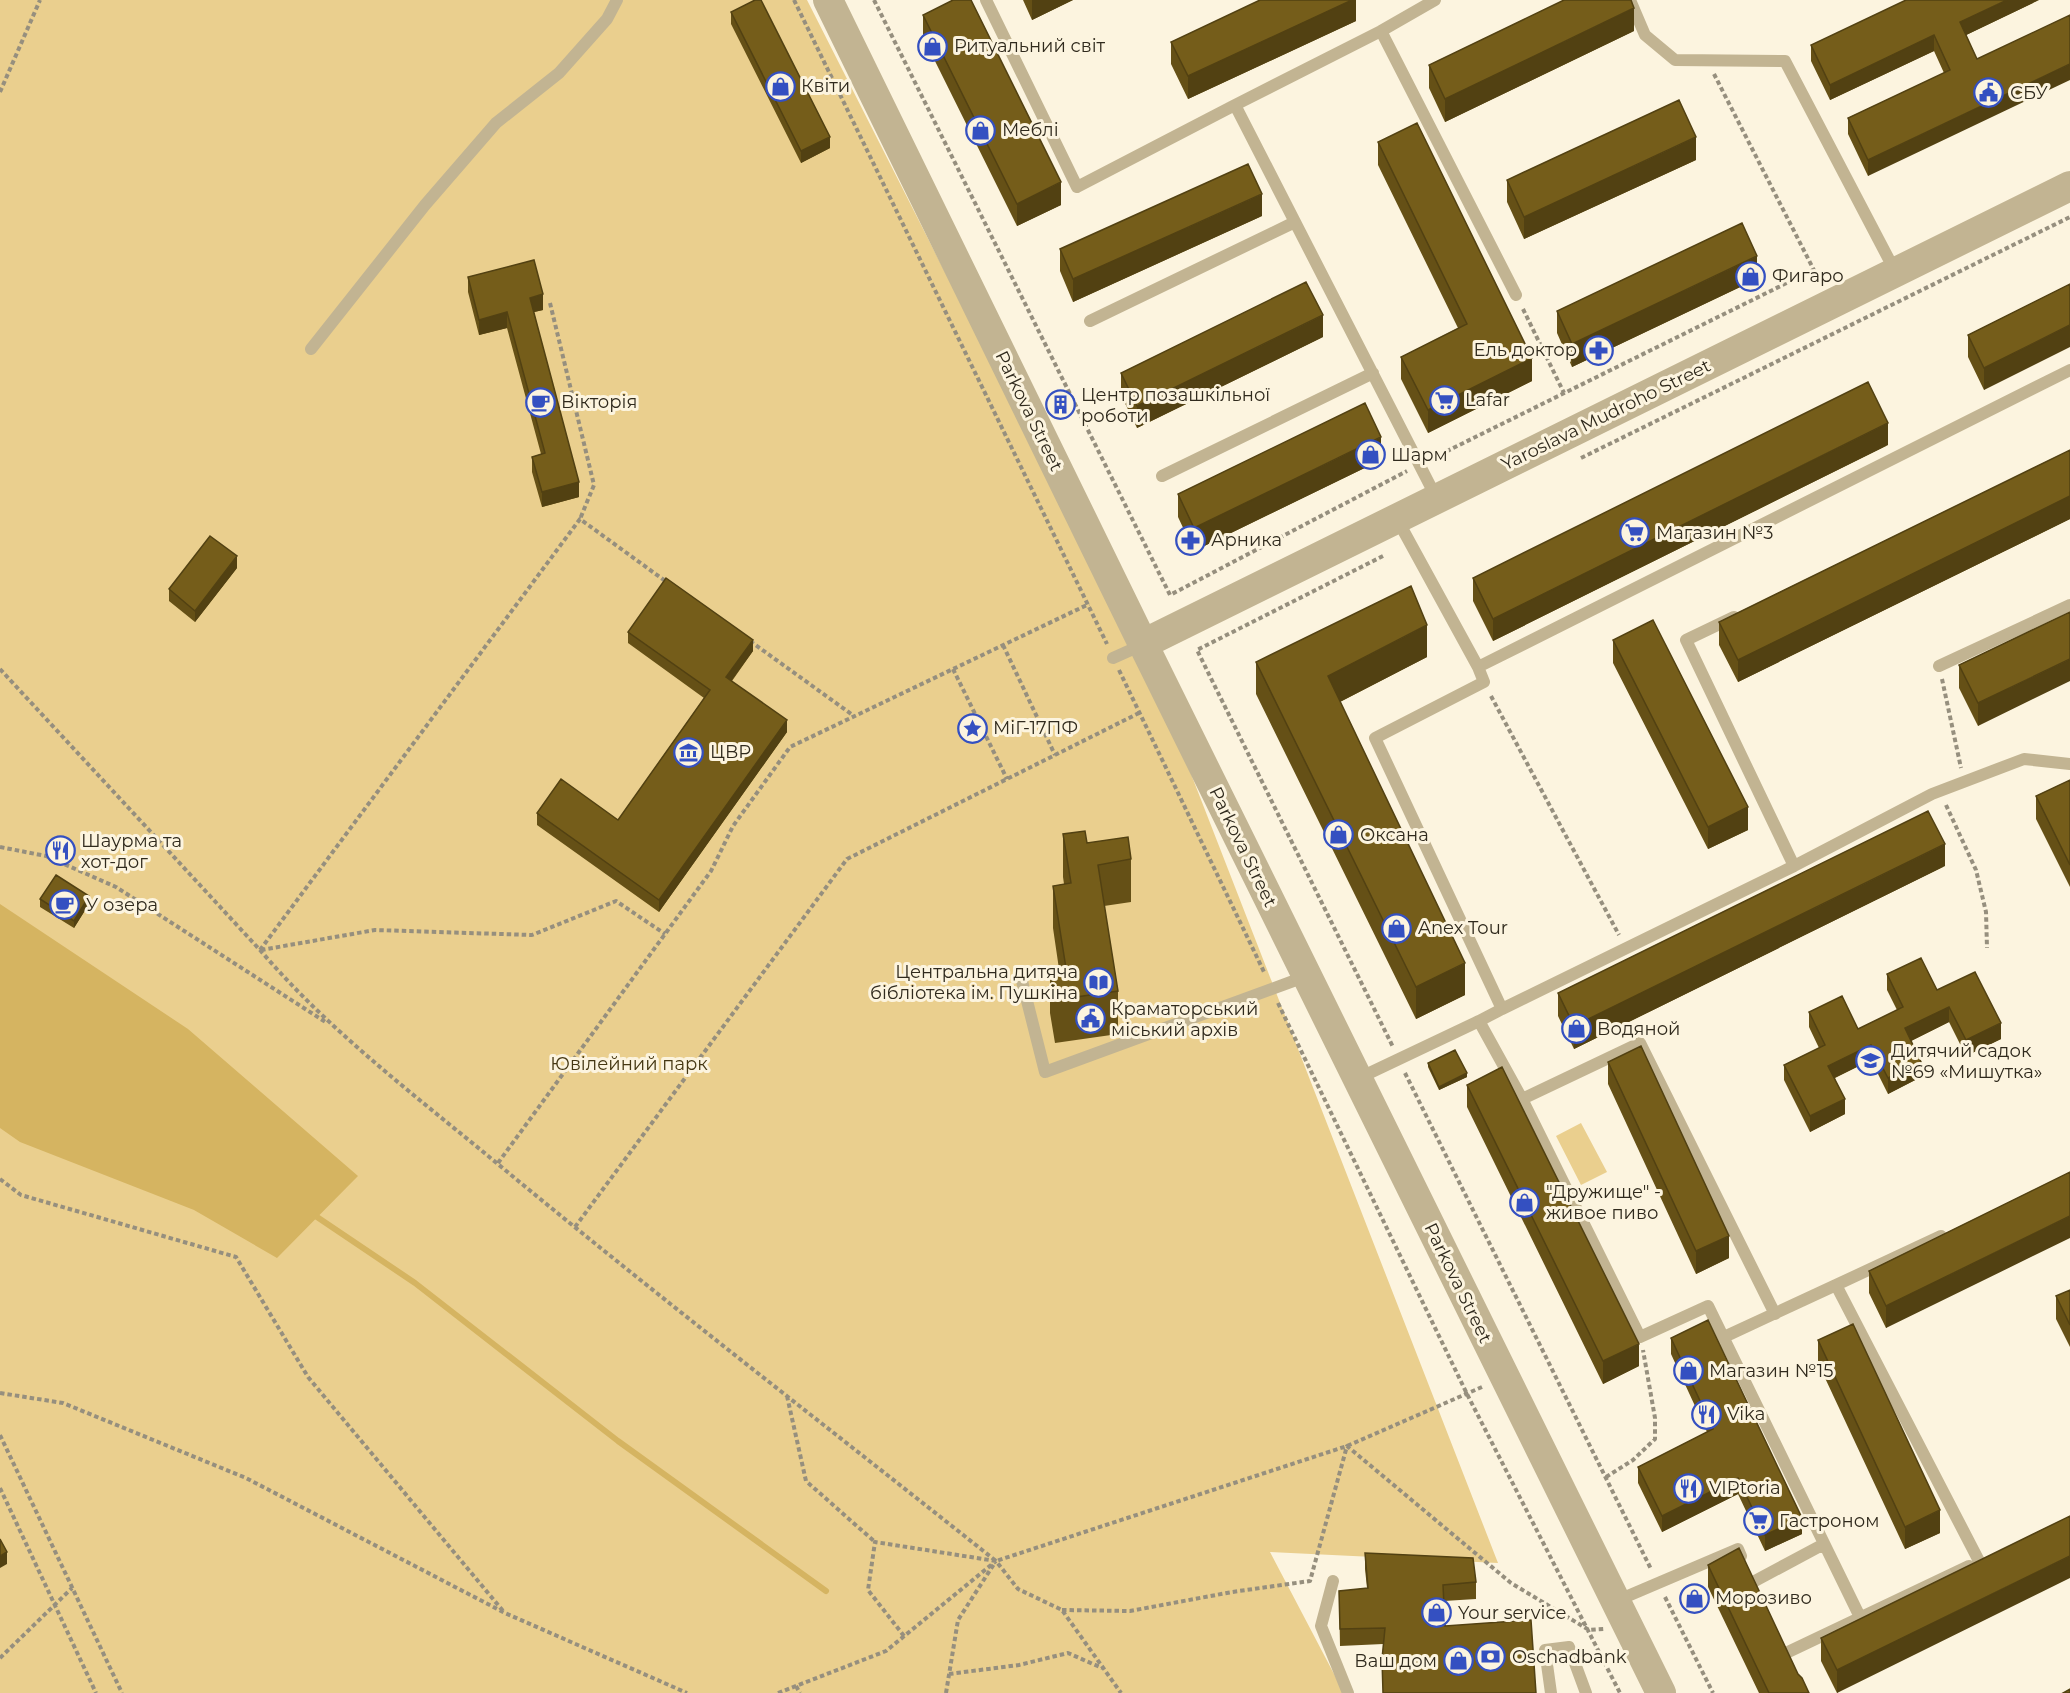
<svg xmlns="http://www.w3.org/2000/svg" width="2070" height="1693" font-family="Montserrat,sans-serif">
<rect width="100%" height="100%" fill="#fcf4df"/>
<path fill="#eacf8e" d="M0,0H807L1163,702L1498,1563L1270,1552L1344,1693H0Z
M1581,1123L1607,1172L1581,1185L1556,1136Z"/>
<path fill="#d5b461" d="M0,904L188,1029L358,1176L277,1258L194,1210L20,1142L0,1128Z"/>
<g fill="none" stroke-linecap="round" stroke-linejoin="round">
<path stroke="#d5b461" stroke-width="6" d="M317,1217L415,1283L618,1441L826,1591"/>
<path stroke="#968f7e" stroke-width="4" stroke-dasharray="4.5 3" stroke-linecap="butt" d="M794,0L1107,644
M874,0L1170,595L1407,471
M1714,74L1821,284
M0,92L40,0
M550,303L594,485L580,519
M1523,309L1564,393
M1433,458L1813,270
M1581,458L2070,217
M1383,556L1197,650L1393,1047
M750,641L854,716
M1003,645L1055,755
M0,669L260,950C330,1032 416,1096 499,1165C662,1300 830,1429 996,1561L1347,1446L1482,1387
M953,669L1007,779
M1119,670L1265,974
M1942,679L1961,768
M1491,696L1619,935
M1946,805L1976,870L1986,912L1987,948
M0,847L46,856L116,887L327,1023
M260,950L580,519L668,583
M261,950L375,930L532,935L616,901L665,934
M1278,1003L1467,1394L1620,1693
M1405,1073L1651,1569
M498,1163L711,871L733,826L790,747L1089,604
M0,1179L21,1195L236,1257L308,1377L503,1611
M575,1227L847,859L1139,713
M0,1393L63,1403L246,1478L505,1613L687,1693
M787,1396L806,1481L875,1542
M0,1435L122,1693
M1606,1477L1633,1460L1655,1439V1418L1643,1350
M0,1488L96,1693
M1665,1597L1713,1693
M1062,1610L1130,1611L1232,1592L1310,1581L1347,1446L1511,1583L1589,1630L1604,1629
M904,1636L868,1590L875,1542L996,1561L1018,1589L1062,1610L1121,1693
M0,1658L72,1588
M949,1674L1019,1665L1068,1653L1102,1668
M796,1686L800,1693
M778,1693L886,1651L996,1561
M946,1693L958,1620L994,1564"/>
<path stroke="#c2b492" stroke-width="12" d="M986,0L1077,187L1235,105L1437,499
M1630,0L1645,35L1675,60L1785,61L1895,271
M1381,31L1435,0
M1235,105L1381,31L1516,295
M1090,321L1295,222
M311,349L425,205L496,123L559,73L607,19L617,0
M1162,476L1373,373
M1397,519L1478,667L1484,682L1375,738L1502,1009L1479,1021
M1113,658L1142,645
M1939,666L2070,605
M1478,667L2070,370
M1794,866L1932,794L2024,759L2070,764
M1022,981L1045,1072L1307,976
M1502,1009L1794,866L1686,640L1734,617
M1359,1078L1479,1021L1522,1099L1640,1337L1708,1306L1860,1617
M1522,1099L1640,1043L1775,1314
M1836,1285L1941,1236
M1724,1337L1836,1285L1979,1561
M1333,1581L1321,1626L1348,1693
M1753,1582L1824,1544
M1616,1601L1738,1549L1741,1556
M1786,1653L1969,1566
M1551,1693L1545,1650L1569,1647L1586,1693"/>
<path stroke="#c2b492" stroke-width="30" d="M828,0L1143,644L1661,1693
M1143,644L2070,186"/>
</g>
<path fill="#655016" d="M1023,0H1073L1032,20Z
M1356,0V21L1188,99L1171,64V42Z
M2039,0L1966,35L1977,59L1868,176L1848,134V118L1944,73L1934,51L1830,100L1811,61V45Z
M731,12L830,148L801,163L731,24Z
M923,15L1061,205L1017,226L923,37Z
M1634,31L1445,122L1429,88V65Z
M1378,142L1532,381L1428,433L1401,379V357L1458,328L1378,165Z
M1696,160L1524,239L1507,202V180Z
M1262,216L1073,302L1060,271V249Z
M468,277L543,310L534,312L579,497L542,507L532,472V457L541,454L507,328L479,335L468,292Z
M1757,279L1572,367L1557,333V311Z
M2070,284L1984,390L1968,357V335Z
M1323,337L1137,428L1121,395V373Z
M1888,445L1493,641L1473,601V578Z
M2070,450V519L1738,682L1719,645V622Z
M1381,460L1194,551L1178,517V494Z
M237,568L195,622L169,601V589Z
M2070,612L1978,726L1959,688V665Z
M628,632L753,651L732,681L787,732L659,912L537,825V813L618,820L704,698L628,643Z
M1613,640L1748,830L1708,849L1613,663Z
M1427,657L1340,702L1465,995L1416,1019L1256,694V662Z
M2070,780V887L2036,819V796Z
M1063,834L1131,859V902L1104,906L1118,991V1034L1055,1043L1050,1013V970L1059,969L1053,928V886L1064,884L1063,877Z
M1945,866L1574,1049L1558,1016V993Z
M40,899L89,904L74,928L40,907Z
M1887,974L1937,990L2001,1039L1966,1056L1949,1022L1911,1041L1921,1077L1888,1094L1871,1060L1835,1078L1845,1114L1810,1132L1784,1080V1065L1819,1048L1809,1027V1012L1858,1029L1897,1010L1887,990Z
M1608,1062L1729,1258L1696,1274L1608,1084Z
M1428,1063L1467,1077L1439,1090L1428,1067Z
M1467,1085L1639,1366L1603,1384L1467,1107Z
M2070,1172L1886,1328L1869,1293V1271Z
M2070,1290V1347L2056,1319V1296Z
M1671,1338L1802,1534L1765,1551L1738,1494L1662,1532L1638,1483V1467L1707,1432L1671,1354Z
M1818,1340L1940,1533L1905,1549L1818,1363Z
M2070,1516L1837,1693L1821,1661V1638Z
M1365,1553L1476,1582V1599L1444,1601L1383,1644L1340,1646L1339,1591L1367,1588L1365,1569Z
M1708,1565L1798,1674L1809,1693H1759L1708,1587Z"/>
<path fill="#524112" d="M1032,0H1073L1032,20Z
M1352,0H1356V21L1188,99V76Z
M2007,0H2039L1960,38V22Z
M1634,8V31L1445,122V99Z
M1934,35V51L1830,100V85Z
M2070,64V80L1868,176V160Z
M830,137V148L801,163V151Z
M1696,137V160L1524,239V217Z
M1061,182V205L1017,226V204Z
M1262,194V216L1073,302V279Z
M1757,256V279L1572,367V344Z
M543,294V310L530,313V298Z
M507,312V328L479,335V320Z
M1323,315V337L1137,428V406Z
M2070,325V347L1984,390V368Z
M1532,358V381L1428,433V410Z
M1888,423V445L1493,641V619Z
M1381,437V460L1194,551V528Z
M579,482V497L542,507V492Z
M2070,496V519L1738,682V660Z
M237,556V568L195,622V611Z
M1427,625V657L1328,708V676Z
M753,640V651L726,688V677Z
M2070,659V681L1978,726V703Z
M787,720V732L659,912V900Z
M1748,807V830L1708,849V827Z
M1945,844V866L1574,1049V1026Z
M89,896V904L74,928V921Z
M1465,963V995L1416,1019V987Z
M1949,1007V1022L1905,1044V1028Z
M2001,1023V1039L1966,1056V1040Z
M1871,1045V1060L1828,1081V1066Z
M1921,1062V1077L1888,1094V1078Z
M1467,1073V1077L1439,1090V1087Z
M1845,1099V1114L1810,1132V1116Z
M2070,1216V1238L1886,1328V1306Z
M1729,1236V1258L1696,1274V1251Z
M1639,1344V1366L1603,1384V1361Z
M1738,1478V1494L1662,1532V1516Z
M1940,1510V1533L1905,1549V1527Z
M1802,1518V1534L1765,1551V1535Z
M7,1552V1564L0,1568V1556Z
M2070,1556V1578L1837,1693V1670Z"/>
<path fill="#755d1a" stroke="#524112" stroke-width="1.5" d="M755,0H761L830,137L801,151L731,12Z
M953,0H971L1061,182L1017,204L923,15Z
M1260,0H1352L1188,76L1171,42Z
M1564,0H1631L1634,8L1445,99L1429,65Z
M1906,0H2007L1960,22L1977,59L2070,15V64L1868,160L1848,118L1950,70L1934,35L1830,85L1811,45Z
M1679,100L1696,137L1524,217L1507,180Z
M1417,123L1532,358L1428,410L1401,357L1467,324L1378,142Z
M1248,164L1262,194L1073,279L1060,249Z
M1742,223L1757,256L1572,344L1557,311Z
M534,260L543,294L530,298L579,482L542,492L532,457L545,453L507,312L479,320L468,277Z
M1306,282L1323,315L1137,406L1121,373Z
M2070,284V325L1984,368L1968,335Z
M1868,382L1888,423L1493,619L1473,578Z
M1365,403L1381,437L1194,528L1178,494Z
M2070,450V496L1738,660L1719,622Z
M210,536L237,556L195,611L169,589Z
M666,578L753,640L726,677L787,720L659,900L537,813L561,779L618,820L710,690L628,632Z
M1411,586L1427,625L1328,676L1465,963L1416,987L1256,662Z
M2070,612V659L1978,703L1959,665Z
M1653,620L1748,807L1708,827L1613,640Z
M2070,780V865L2036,796Z
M1928,811L1945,844L1574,1026L1558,993Z
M1085,831L1087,843L1128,837L1131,859L1098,865L1118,991L1055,1000L1050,970L1066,968L1053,886L1071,883L1063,834Z
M56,875L89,896L74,921L40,899Z
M1921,958L1937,990L1975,972L2001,1023L1966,1040L1949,1007L1905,1028L1921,1062L1888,1078L1871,1045L1828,1066L1845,1099L1810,1116L1784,1065L1825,1045L1809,1012L1842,996L1858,1029L1903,1007L1887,974Z
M1641,1046L1729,1236L1696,1251L1608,1062Z
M1455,1050L1467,1073L1439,1087L1428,1063Z
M1502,1067L1639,1344L1603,1361L1467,1085Z
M2070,1172V1216L1886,1306L1869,1271Z
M2070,1290V1325L2056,1296Z
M1708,1320L1802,1518L1765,1535L1738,1478L1662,1516L1638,1467L1713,1429L1671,1338Z
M1853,1324L1940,1510L1905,1527L1818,1340Z
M2070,1516V1556L1837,1670L1821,1638Z
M0,1539L7,1552L0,1556Z
M1739,1548L1798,1674L1802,1678L1809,1693H1769L1708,1565Z
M1365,1553L1473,1558L1476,1582L1443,1585L1445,1626L1531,1620L1536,1693H1383L1382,1659L1385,1628L1340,1629L1339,1591L1368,1588Z
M2070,1689V1693H2063Z"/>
<defs>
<symbol id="shop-ring" viewBox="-11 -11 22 22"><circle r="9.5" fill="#fcf4df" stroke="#3450c1" stroke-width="1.5"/><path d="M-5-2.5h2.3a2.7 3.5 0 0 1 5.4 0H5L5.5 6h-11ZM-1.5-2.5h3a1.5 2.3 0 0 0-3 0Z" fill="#3450c1"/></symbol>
<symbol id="civic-ring" viewBox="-11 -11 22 22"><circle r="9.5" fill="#fcf4df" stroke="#3450c1" stroke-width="1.5"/><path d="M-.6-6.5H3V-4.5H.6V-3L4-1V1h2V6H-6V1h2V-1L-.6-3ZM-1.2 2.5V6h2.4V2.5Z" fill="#3450c1"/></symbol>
<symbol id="pharmacy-ring" viewBox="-11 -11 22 22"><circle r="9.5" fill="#fcf4df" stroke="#3450c1" stroke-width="1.5"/><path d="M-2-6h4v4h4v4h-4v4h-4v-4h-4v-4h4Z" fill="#3450c1"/></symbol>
<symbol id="supermarket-ring" viewBox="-11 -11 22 22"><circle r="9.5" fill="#fcf4df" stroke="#3450c1" stroke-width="1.5"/><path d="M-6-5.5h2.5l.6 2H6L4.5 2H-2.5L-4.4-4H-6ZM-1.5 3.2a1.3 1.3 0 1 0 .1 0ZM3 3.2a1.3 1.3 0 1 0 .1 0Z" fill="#3450c1"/></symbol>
<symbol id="cafe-ring" viewBox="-11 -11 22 22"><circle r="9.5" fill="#fcf4df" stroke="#3450c1" stroke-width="1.5"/><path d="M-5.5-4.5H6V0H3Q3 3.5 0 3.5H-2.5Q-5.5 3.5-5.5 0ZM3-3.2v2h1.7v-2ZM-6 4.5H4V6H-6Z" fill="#3450c1"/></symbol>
<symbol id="building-ring" viewBox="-11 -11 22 22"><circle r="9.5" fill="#fcf4df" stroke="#3450c1" stroke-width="1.5"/><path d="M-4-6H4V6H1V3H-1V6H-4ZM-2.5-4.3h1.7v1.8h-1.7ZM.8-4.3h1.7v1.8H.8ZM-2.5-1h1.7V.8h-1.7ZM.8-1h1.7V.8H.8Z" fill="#3450c1"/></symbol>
<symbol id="sight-ring" viewBox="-11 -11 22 22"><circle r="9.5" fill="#fcf4df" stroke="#3450c1" stroke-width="1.5"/><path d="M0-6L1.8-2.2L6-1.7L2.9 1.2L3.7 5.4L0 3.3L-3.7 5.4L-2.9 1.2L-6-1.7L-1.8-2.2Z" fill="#3450c1"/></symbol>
<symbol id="museum-ring" viewBox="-11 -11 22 22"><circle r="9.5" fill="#fcf4df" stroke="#3450c1" stroke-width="1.5"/><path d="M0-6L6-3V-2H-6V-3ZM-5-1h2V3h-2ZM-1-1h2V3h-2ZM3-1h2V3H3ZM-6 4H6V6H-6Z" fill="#3450c1"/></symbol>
<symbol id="restaurant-ring" viewBox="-11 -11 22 22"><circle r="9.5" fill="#fcf4df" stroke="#3450c1" stroke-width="1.5"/><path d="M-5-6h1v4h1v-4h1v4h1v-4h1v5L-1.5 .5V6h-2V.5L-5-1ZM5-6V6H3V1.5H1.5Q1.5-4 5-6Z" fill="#3450c1"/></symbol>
<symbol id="library-ring" viewBox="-11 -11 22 22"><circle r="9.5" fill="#fcf4df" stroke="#3450c1" stroke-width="1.5"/><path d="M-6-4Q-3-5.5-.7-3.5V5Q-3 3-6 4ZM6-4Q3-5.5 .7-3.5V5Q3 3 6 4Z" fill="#3450c1"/></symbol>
<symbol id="school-ring" viewBox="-11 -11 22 22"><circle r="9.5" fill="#fcf4df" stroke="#3450c1" stroke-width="1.5"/><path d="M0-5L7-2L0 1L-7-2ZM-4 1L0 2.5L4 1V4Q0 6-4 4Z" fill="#3450c1"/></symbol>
<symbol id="bank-ring" viewBox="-11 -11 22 22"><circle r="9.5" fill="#fcf4df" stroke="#3450c1" stroke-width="1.5"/><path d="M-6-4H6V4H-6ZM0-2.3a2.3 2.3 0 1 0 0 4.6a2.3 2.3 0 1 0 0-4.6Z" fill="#3450c1"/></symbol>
</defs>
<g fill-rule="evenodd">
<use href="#shop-ring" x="916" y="30" width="33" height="33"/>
<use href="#shop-ring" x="764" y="70" width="33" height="33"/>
<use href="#civic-ring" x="1972" y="76" width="33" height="33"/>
<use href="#shop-ring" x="964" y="114" width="33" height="33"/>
<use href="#shop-ring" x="1734" y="260" width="33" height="33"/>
<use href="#pharmacy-ring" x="1582" y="334" width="33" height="33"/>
<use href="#supermarket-ring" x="1428" y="384" width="33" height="33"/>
<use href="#cafe-ring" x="524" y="386" width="33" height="33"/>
<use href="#building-ring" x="1044" y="388" width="33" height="33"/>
<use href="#shop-ring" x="1354" y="438" width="33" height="33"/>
<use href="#supermarket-ring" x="1618" y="516" width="33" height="33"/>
<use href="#pharmacy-ring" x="1174" y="524" width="33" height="33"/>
<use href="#sight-ring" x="956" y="712" width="33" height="33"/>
<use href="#museum-ring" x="672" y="736" width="33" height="33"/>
<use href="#shop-ring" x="1322" y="818" width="33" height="33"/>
<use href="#restaurant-ring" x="44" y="834" width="33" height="33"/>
<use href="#cafe-ring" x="48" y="888" width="33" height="33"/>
<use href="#shop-ring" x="1380" y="912" width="33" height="33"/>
<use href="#library-ring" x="1082" y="966" width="33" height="33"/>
<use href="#civic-ring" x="1074" y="1002" width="33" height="33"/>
<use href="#shop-ring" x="1560" y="1012" width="33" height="33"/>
<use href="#school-ring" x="1854" y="1044" width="33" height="33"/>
<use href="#shop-ring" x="1508" y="1186" width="33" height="33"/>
<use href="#shop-ring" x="1672" y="1354" width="33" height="33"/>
<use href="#restaurant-ring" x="1690" y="1398" width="33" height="33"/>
<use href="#restaurant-ring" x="1672" y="1472" width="33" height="33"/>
<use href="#supermarket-ring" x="1742" y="1504" width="33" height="33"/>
<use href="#shop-ring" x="1678" y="1582" width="33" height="33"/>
<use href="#shop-ring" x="1420" y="1596" width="33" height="33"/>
<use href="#bank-ring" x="1474" y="1640" width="33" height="33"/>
<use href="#shop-ring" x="1442" y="1644" width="33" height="33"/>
</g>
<g text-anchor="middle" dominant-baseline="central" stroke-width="6" stroke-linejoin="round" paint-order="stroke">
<g font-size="18" fill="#302a1d" stroke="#fcf4df" text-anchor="start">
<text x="954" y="46">Ритуальний світ</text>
<text x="801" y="86">Квіти</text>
<text x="2010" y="93">СБУ</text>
<text x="1002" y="130">Меблі</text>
<text x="1772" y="276">Фигаро</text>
<text x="1577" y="350" text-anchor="end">Ель доктор</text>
<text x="1081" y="395">Центр позашкільної<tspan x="1081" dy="21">роботи</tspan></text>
<text x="1465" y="400">Lafar</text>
<text x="561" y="402">Вікторія</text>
<text x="1391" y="455">Шарм</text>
<text x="1656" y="533">Магазин №3</text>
<text x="1211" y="540">Арника</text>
<text x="993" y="728">МіГ-17ПФ</text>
<text x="710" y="752">ЦВР</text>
<text x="1360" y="835">Оксана</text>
<text x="81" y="841">Шаурма та<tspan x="81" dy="21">хот-дог</tspan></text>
<text x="86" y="905">У озера</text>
<text x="1418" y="928">Anex Tour</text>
<text x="1078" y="972" text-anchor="end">Центральна дитяча<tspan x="1078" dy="21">бібліотека ім. Пушкіна</tspan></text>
<text x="1111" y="1009">Краматорський<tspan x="1111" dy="21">міський архів</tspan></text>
<text x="1597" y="1029">Водяной</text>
<text x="1891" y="1051">Дитячий садок<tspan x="1891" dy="21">№69 «Мишутка»</tspan></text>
<text x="1546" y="1192">"Дружище" -<tspan x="1546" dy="21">живое пиво</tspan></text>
<text x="1709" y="1371">Магазин №15</text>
<text x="1727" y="1414">Vika</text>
<text x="1709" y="1488">VIPtoria</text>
<text x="1779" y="1521">Гастроном</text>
<text x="1715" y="1598">Морозиво</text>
<text x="1458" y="1613">Your service</text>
<text x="1512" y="1657">Oschadbank</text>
<text x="1437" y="1661" text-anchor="end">Ваш дом</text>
</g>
<g font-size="18" fill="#302a1d" stroke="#fcf4df">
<text transform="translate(1029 411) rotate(64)">Parkova Street</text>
<text transform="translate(1606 415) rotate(-26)">Yaroslava Mudroho Street</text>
<text transform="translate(1243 847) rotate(64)">Parkova Street</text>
<text transform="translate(1458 1283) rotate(64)">Parkova Street</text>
</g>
<g font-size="18" fill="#453712" stroke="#fcf4df">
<text x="629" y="1064">Ювілейний парк</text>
</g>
</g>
</svg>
